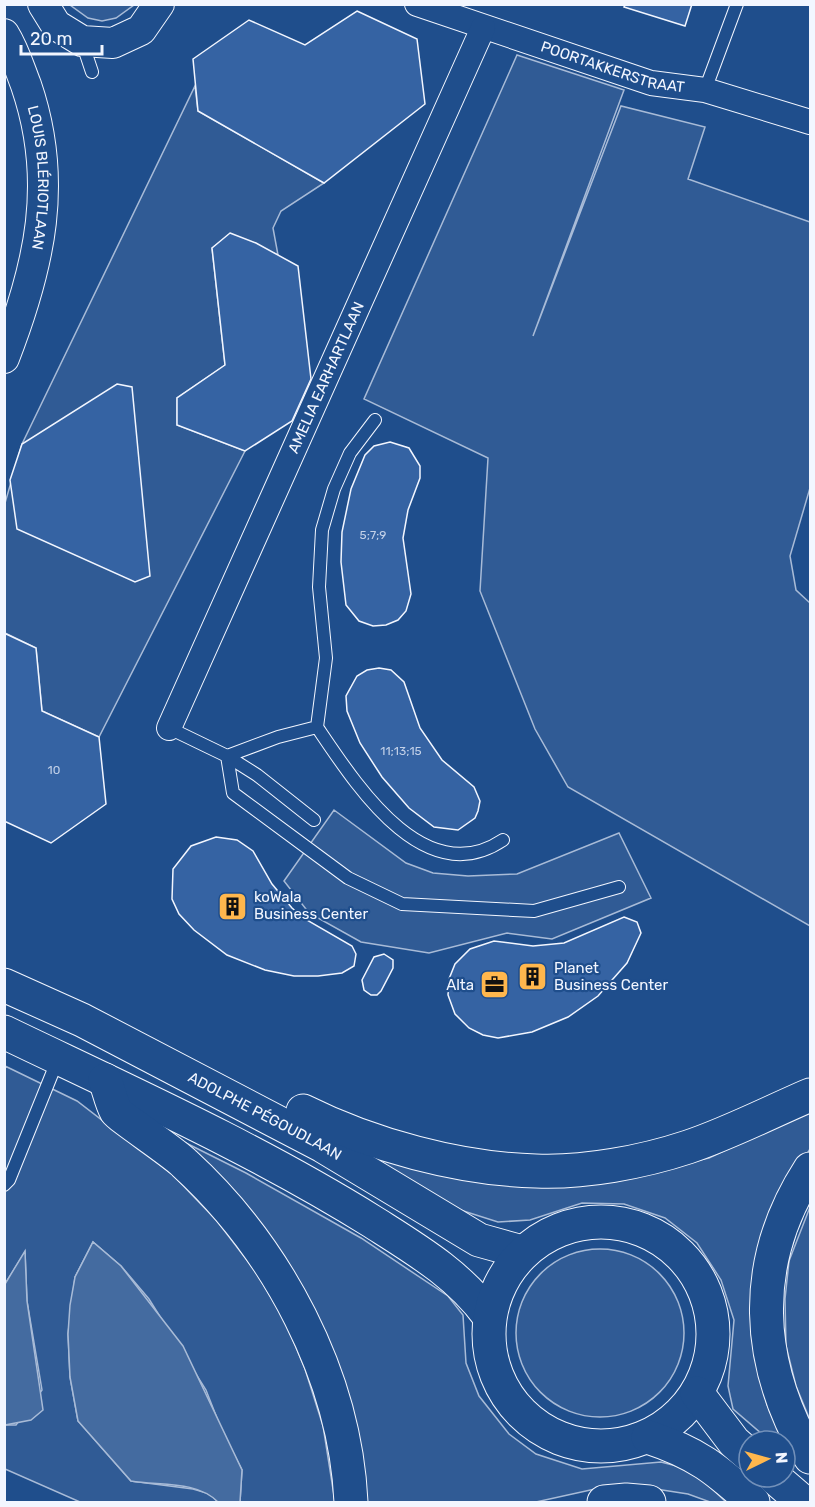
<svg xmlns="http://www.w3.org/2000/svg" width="815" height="1507" font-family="Rubik,sans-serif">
<rect width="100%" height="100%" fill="#1f4e8c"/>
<path fill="#305b95" stroke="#a8bbd7" stroke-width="1.5" d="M70,5H134L116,18L102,21L88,18Z
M517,55L624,90L533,336L621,106L705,127L688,179L810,222V488L790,556L796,590L810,603V926L568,787L535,729L480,591L488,458L364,399Z
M195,86L198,111L324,183L281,211L273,228L278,255L230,234L212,248L225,365L177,398V425L245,451L99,737L42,711L36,648L5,633V503L22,444Z
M334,810L406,863L433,873L468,876L517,874L619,833L651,898L552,939L507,933L429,953L361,942L309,913L284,881Z
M5,1066L77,1101L173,1175L217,1221L256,1272L285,1321L305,1369L323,1426L335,1502H240L242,1470L222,1431L206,1390L149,1299L121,1266L93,1242L75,1277L68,1334L70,1377L78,1421L131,1481L193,1489L210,1494L218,1502H80L5,1469V1425H16L42,1390L27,1301L25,1252L5,1284Z
M810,1110V1149L777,1203L755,1352L767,1405L797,1464L785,1454V1441H770L733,1409L728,1386L734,1320L721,1280L697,1243L665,1218L624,1204L582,1203L530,1220L498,1222L454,1208L356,1147L623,1176L709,1158Z
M160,1130L246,1173L361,1238L448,1296L463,1315L466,1363L479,1396L509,1434L536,1454L582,1469L661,1462L692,1470L726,1502H710L688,1494L643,1487L595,1489L536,1502H365L341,1380Z
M810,1207V1420L796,1386L786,1346L785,1299L789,1261Z
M516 1333a84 84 0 1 1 168 0a84 84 0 1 1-168 0Z"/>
<path fill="#446ba0" stroke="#a8bbd7" stroke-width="1.5" d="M93,1242L121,1266L183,1346L242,1470L240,1502H218C196,1480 159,1486 131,1481L78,1421L70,1377L68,1334L70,1305L75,1277Z
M25,1251L27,1301L43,1410L31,1420L5,1425V1284Z"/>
<path fill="#3563a3" stroke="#f2f6ff" stroke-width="1.5" d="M625,4H692L685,26L624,7Z
M357,11L417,39L425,104L324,183L198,111L193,59L249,20L305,45Z
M230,233L256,243L298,266L311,379L292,421L245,451L177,425V398L225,365L212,248Z
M117,384L132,387L150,576L135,582L17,529L10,480L22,444Z
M390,442L409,448L420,466V478L408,510L403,538L411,594L406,611L398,620L386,625L373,626L359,621L346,605L341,562L342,532L351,489L365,455L374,446Z
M4,633L36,648L42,711L99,737L106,804L51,843L4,821Z
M379,668L391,670L404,682L420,728L442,760L474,787L480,801L478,811L475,818L458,830L434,827L409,808L382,777L360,743L347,711L346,696L357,676L367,670Z
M216,837L237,840L253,851L272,884L292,908L305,919L352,946L356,954L354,966L342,973L318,976H294L265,970L227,955L194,930L179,914L172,899L173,869L191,846Z
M624,917L637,922L641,933L627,963L598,996L568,1017L532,1032L498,1038L483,1035L469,1028L455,1014L448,995L449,979L455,964L470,949L494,941L533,946L564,943Z
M384,954L393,960V968L381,991L377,995H371L364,990L362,980L374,957Z"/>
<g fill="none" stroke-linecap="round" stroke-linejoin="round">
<defs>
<path id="service" d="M82,42L92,72
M705,90L737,4
M317,727L326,658L319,587L322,530L334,489L350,453L375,420
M169,728L227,756L257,775L314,820
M503,840C424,893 355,783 317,727L278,737L227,756L233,793L348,878L402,904L534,911L619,887
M4,1185L9,1180L58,1059"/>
<g id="minor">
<path id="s1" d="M417,4L651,83L705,90L810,122"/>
<path id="s2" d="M169,728L483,28"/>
</g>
<g id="tertiary">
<path d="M43,4L56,25L82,41L113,43L141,30L159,4"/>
<path id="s3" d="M4,34C14,50 19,67 26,85C59,181 40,265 4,358"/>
</g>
<g id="trunk">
<path id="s4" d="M4,985L82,1020L323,1146L479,1240L522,1252"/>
<path d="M4,1032C129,1092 256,1149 373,1222C417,1250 458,1274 489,1316"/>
<path d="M105,1080C109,1090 111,1102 116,1111C120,1117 173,1152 184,1163C277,1248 345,1375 351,1502"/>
<path d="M303,1111C371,1145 459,1169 536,1171C584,1173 643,1162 688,1147C730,1133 770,1112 810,1095"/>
<path d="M810,1169C749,1263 755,1363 810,1457"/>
<circle cx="601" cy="1334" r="112"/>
<path d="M697,1393L734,1442L749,1455"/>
<path d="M648,1437C697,1453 716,1469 753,1502"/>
<path d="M774,1477L803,1502"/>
<path d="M604,1502L626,1500L649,1502"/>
</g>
</defs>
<use href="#service" stroke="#f2f6ff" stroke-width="14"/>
<use href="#minor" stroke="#f2f6ff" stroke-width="26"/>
<use href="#tertiary" stroke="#f2f6ff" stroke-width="32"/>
<use href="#trunk" stroke="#f2f6ff" stroke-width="35"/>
<use href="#service" stroke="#1f4e8c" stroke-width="12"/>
<use href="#minor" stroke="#1f4e8c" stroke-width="24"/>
<use href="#tertiary" stroke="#1f4e8c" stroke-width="30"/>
<use href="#trunk" stroke="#1f4e8c" stroke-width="33"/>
</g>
<defs>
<symbol id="building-square" viewBox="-11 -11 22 22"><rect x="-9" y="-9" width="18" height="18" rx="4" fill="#ffb74d" stroke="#1f4e8c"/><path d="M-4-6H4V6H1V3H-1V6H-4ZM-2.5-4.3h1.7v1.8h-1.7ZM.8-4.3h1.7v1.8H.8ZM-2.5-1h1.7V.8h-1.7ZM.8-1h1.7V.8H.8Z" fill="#111"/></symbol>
<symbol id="office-square" viewBox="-11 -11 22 22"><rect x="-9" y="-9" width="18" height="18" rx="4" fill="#ffb74d" stroke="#1f4e8c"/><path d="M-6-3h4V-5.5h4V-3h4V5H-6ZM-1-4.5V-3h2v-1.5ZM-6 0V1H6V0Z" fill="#111"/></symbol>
</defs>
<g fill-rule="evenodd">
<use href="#building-square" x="216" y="890" width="33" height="33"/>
<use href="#building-square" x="516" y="960" width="33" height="33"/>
<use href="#office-square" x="478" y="968" width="33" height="33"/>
</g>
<g text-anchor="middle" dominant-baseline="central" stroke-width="4.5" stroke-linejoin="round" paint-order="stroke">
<g font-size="12" fill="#c3d1e8">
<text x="373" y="535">5;7;9</text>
<text x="401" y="751">11;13;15</text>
<text x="54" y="770">10</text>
</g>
<g font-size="15" fill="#f2f6ff" stroke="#1f4e8c">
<text stroke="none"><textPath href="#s1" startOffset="206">POORTAKKERSTRAAT</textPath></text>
<text stroke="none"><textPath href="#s3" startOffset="150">LOUIS BLÉRIOTLAAN</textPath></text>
<text stroke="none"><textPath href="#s2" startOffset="384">AMELIA EARHARTLAAN</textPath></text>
<text stroke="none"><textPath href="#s4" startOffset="292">ADOLPHE PÉGOUDLAAN</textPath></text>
</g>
<g font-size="15" fill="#f2f6ff" stroke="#1f4e8c" text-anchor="start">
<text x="254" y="897">koWala<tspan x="254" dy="17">Business Center</tspan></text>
<text x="554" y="968">Planet<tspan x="554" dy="17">Business Center</tspan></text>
<text x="474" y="985" text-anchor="end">Alta</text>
</g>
</g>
<rect width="815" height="1507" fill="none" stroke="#f2f6ff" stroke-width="12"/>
<g transform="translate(767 1459) rotate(85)"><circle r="28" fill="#1f4e8c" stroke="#7391ba" stroke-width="1.5"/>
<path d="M0-4.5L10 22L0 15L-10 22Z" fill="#ffb74d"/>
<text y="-9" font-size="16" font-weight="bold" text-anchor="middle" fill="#f2f6ff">N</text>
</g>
<path d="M21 45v9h81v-9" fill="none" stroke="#f2f6ff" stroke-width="3"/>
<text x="30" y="45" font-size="18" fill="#f2f6ff" stroke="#1f4e8c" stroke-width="4.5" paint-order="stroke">20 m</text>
</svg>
